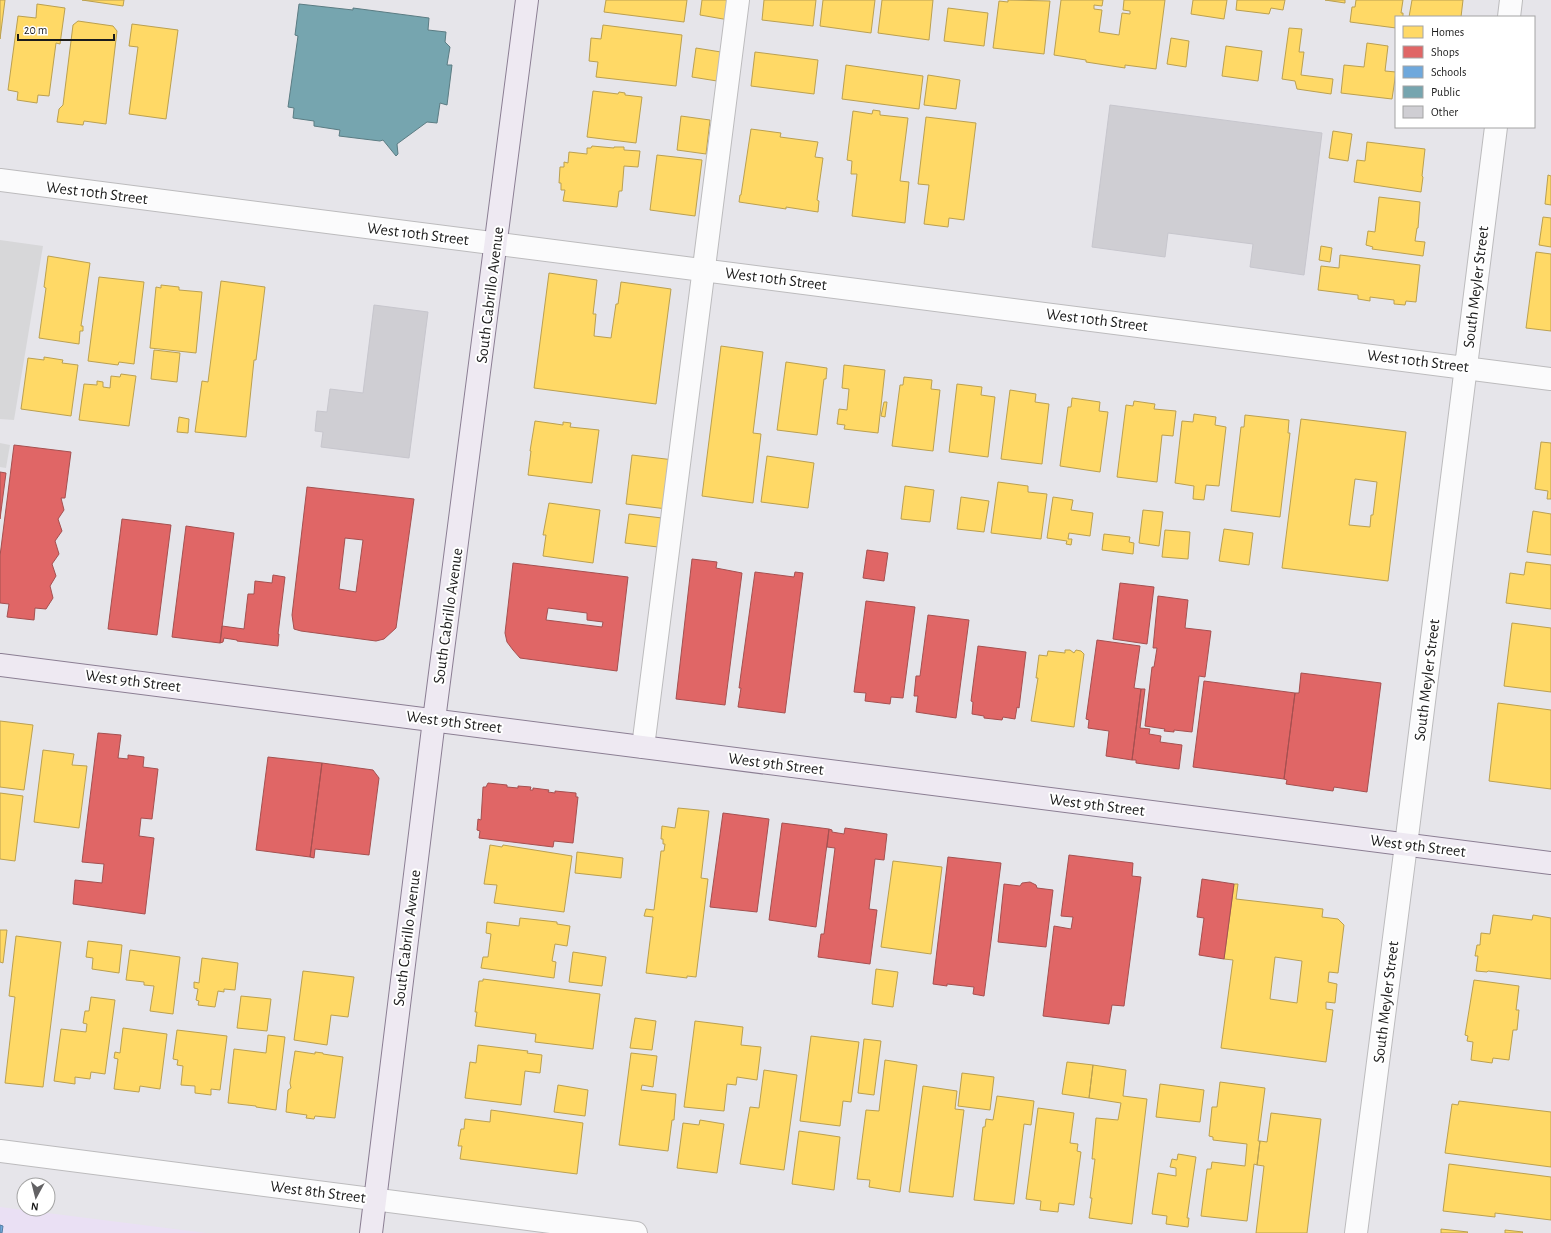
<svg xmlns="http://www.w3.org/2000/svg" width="1551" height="1233" font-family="'Alegreya Sans',sans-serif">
<rect width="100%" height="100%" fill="#e6e5ea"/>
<path fill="#d7d7d9" d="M0,240L43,246L14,420L0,419Z
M0,443L10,445L6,468L0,467Z"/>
<path fill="#eae0f4" d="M0,1207L206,1233H0Z"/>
<path fill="#ffd966" stroke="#bba050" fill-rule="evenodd" d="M0,0H5L0,39Z
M82,0H124L123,6Z
M606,0H687L684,22L604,12Z
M702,0H732L729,20L700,15Z
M764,0H816L813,26L762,20Z
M823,0H875L871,33L820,26Z
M882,0H933L929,40L878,33Z
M1008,0L1050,1L1044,54L993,48L999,1L1008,2Z
M1061,0H1103L1102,6L1094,5V9L1102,10L1099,32L1119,35L1122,13L1130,14V11L1123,10L1124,0H1165L1156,69L1125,65V68L1086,62V60L1054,55Z
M1193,0H1227L1224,19L1191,14Z
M1237,0H1285L1283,10L1271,8L1269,14L1236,10Z
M1325,0H1345V3Z
M1356,0H1403L1401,13H1403V17H1396V28L1350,22L1352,7H1355Z
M1412,0H1463L1461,17H1409Z
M37,4L65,8L60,44L56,43L49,96L38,95L37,103L17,100L18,92L8,90L18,16L36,18Z
M948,8L988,13L984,46L944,41Z
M78,21L113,26L117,31L106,124L84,121L83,125L57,122L59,109L63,105L73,25Z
M132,24L178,30L166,119L129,114L138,47L129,46Z
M603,25L682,35L676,86L596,77L598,62L589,61L591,38L601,39Z
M1289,28L1302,29L1299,52H1304L1301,75L1333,79L1331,94L1297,89L1295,81L1282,79Z
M1171,38L1189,41L1186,67L1167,64Z
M1367,43L1388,46L1385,71L1396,72L1392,99L1341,93L1344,65L1364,67Z
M1226,46L1262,51L1258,81L1222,76Z
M696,48L721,52L717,81L692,77Z
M755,52L818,60L814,94L751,86Z
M846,65L923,76L919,109L842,99Z
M928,75L960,80L956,109L924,105Z
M593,91L618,94L619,92L625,93V95L642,97L636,143L587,137Z
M873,110L880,111V115L908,118L900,181L909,182L905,223L852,216L857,174H851L852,161L847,160L853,111L872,114Z
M681,116L710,120L706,154L677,150Z
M926,117L976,123L964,220L949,218L948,227L924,224L929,185L918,184Z
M751,129L781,133L780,137L818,142L815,157L823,158L817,200L819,201L818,212L786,207V209L739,202L740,195H741Z
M1333,131L1352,134L1348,161L1329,158Z
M1367,142L1425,149L1422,176L1423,177L1421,192L1354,182L1357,160L1365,161Z
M592,146L614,148V147H624V150L640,151L638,167L624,166L622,191H619L617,207L563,201L565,190H561V183H559L560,167H564V162L568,163L569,152L587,154V148H591Z
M657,155L702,160L695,216L650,210Z
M1548,175L1551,176V205L1545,204Z
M1379,197L1420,202L1418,228H1417L1415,241L1425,242L1423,256L1372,249L1373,247L1366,245L1368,231L1375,232Z
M1543,217L1551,218V247L1539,245Z
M1321,246L1332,248L1330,262L1319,260Z
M1536,252L1551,254V331L1526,328Z
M1340,255L1420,265L1416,302L1406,301L1405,305L1394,304V300L1370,297V301L1358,299V295L1318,290L1321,266L1339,268Z
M48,256L90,263L81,326H83V331H80L79,344L39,338L46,288L44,287Z
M549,273L597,280L593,314H596L594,336L611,338L616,304H618L621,282L671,289L656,404L534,388Z
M99,277L144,282L134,364L119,362L118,365L88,361Z
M221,281L265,287L256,360H254L246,437L195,432L202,381L208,382Z
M161,285L179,287V290L202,292L196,353L150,348L156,287L161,288Z
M721,346L763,352L753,433L761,434L753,503L702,496Z
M154,350L180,353L177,382L151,379Z
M44,357L63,360L62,363L78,365L71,416L21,409L28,358L44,360Z
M786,362L827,368L826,379H824L817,435L777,430Z
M844,365L885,370L878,433L844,429L845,425L837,424L839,409L847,410L849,389L842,388Z
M121,374L136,376L129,426L79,420L84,384L97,385V381L103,382V387L110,388L111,376L120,377Z
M904,377L932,380L931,389L940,390L933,451L892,446L900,385H903Z
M957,384L982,387L981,395L995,397L988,457L949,452Z
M1010,390L1036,394L1035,402L1049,404L1042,464L1001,459Z
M1072,398L1100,402L1099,411L1108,412L1100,472L1060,466L1068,407H1071Z
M1134,401L1155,404L1154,409L1176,411L1173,436L1162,435L1157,482L1117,477L1126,405L1133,406Z
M884,402H887L885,417L881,416Z
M1194,414L1216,417L1215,425L1226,427L1219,486L1206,485L1204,500L1193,499L1194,486L1175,483L1182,421L1193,422Z
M1245,415L1289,420L1288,433H1290L1280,517L1231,511L1241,427H1244Z
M179,417L189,419L188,433L177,432Z
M1301,419L1406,432L1388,581L1282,568ZM1355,479L1377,482L1373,515H1371L1370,527L1349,525Z
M535,421L563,425V422L571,423L570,427L599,430L592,483L528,475L531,451H530Z
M1541,442L1551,443V499H1547L1548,491L1535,489Z
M632,455L674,460L667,509L626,504Z
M767,456L814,463L808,508L761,502Z
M998,482L1028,486V492L1047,494L1041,539L991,533Z
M905,486L934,490L930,522L901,519Z
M961,497L989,501L984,532L957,529Z
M1053,497L1073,500L1071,510L1093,513L1090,536L1069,533L1068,539H1072L1071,545L1066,544L1067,541L1047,538Z
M549,503L600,510L593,563L543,556L546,535H543Z
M1143,510L1163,512L1159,546L1139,543Z
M1533,511L1551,514V555L1527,552Z
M629,514L662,518L658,547L625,543Z
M1224,529L1253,533L1249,565L1219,561Z
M1165,530L1190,532L1188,559L1162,557Z
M1104,534L1130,537L1129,542L1134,543L1133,554L1102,550Z
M1526,562L1551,565V609L1506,603L1510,573L1524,575Z
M1512,623L1551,628V692L1504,686Z
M1065,650H1070L1074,653L1076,650L1081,651L1084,654L1074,727L1031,721L1038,678H1036L1039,655L1047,656L1048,651L1065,653Z
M1498,703L1551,710V789L1489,781Z
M0,721L33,725L24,790L0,787Z
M43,750L74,754L72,765L87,766L79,828L34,822Z
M0,793L23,796L15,861L0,859Z
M678,808L709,811L701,878L708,879L696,977L687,976V978L646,973L653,917L644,916L646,909L654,910L661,851H664L665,844H663V839H661L662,826L675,828Z
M490,845L502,847L503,845L572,856L564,912L494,903L497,885L484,884Z
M577,852L623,858L621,878L575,873Z
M893,861L942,867L931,954L881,947Z
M1234,884H1238L1236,899L1323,909L1322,917L1338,919L1344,925L1338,973L1329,972L1328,982L1337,984L1335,1003L1326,1002V1009L1333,1010L1326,1062L1221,1048L1233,960L1224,959ZM1275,957L1302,961L1297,1003L1270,999Z
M1493,915L1532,920L1533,915L1551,918V979L1488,971L1487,972L1476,971L1478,956H1475L1477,945H1480L1481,933L1490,934Z
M520,918L557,922V924L570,926L567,946L555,944L552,961L556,962L554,978L481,968L483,957H488L491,934L486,933L487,922L519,926Z
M0,930H7L3,963L0,962Z
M16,936L61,942L43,1087L5,1083L15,997L9,996Z
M88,941L122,945L119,973L92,969L93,958L86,957Z
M130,950L180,957L173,1014L150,1011L154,986L144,985V982L126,980Z
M573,952L606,957L602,986L569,982Z
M202,958L238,963L235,990L224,989V992L218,991L215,1007L198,1005L199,1001L196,1000L198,989L194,988V982L199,983Z
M876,969L898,972L893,1007L872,1004Z
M303,971L354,977L348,1017L331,1015L327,1045L294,1040Z
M483,979L600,994L593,1049L535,1042L536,1034L475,1026L477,1012H475L479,981H483Z
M1474,980L1519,986L1516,1010H1519L1517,1030H1513L1509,1060L1493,1058L1492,1063L1471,1060L1473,1042L1467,1041L1468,1036L1465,1035Z
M241,996L271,999L267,1031L237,1028Z
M91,997L115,1000L105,1074L91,1072L90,1079L75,1077V1084L54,1081L61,1029L86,1032L87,1024L83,1023L85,1011H89Z
M635,1018L656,1021L652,1050L630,1048Z
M695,1021L743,1027L741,1045L761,1047L757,1080L737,1077L736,1085L727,1084L724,1111L684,1107Z
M123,1028L167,1034L160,1089L140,1086L139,1092L114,1089L118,1059L114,1058L115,1052L120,1053Z
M177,1030L227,1036L220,1090L211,1089V1095L195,1093V1086L181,1085L183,1066L177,1065L178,1060L173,1059Z
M268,1035L285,1037L276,1110L256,1107V1106L228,1103L234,1049L266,1053Z
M811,1036L859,1042L851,1102L843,1101L840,1126L800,1121Z
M864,1039L881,1041L874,1095L858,1093Z
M478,1045L528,1051L527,1053L542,1055L540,1073L525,1071L521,1105L465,1098L470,1062L476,1063Z
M295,1051L315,1054V1052L323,1053V1054L343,1057L335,1118L315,1116L314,1119L306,1118L307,1115L286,1112L288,1090L291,1088L290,1083Z
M631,1053L657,1056L653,1087L642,1085L641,1090L676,1094L674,1120H672L668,1151L619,1145Z
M885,1060L917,1065L900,1192L869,1187L870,1180L857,1179L866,1110L879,1111Z
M1067,1062L1093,1065L1089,1098L1062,1094Z
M1093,1065L1126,1070L1123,1096L1147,1099L1132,1224L1089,1218L1092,1198H1090L1095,1159H1092L1096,1118L1118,1120L1121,1103L1089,1098Z
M764,1070L797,1075L784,1170L740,1164L750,1107L759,1108Z
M962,1073L994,1077L990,1110L958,1106Z
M1220,1082L1265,1088L1258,1141H1260L1257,1165L1254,1164L1247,1221L1201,1216L1207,1169H1211L1212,1162L1245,1166L1247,1144L1213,1140V1137L1209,1136L1212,1107H1217Z
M1160,1084L1204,1090L1200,1122L1156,1117Z
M558,1085L588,1090L585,1116L554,1112Z
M923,1086L957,1091L955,1109L964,1110L953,1197L909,1192Z
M997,1096L1034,1101L1031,1125L1024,1124L1014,1204L974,1200L983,1127H985L986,1119L993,1120Z
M1459,1101L1551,1112V1167L1445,1153L1452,1104L1458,1105Z
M1038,1108L1074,1113L1070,1143L1078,1144L1077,1151L1081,1152L1074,1205L1059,1203L1058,1212L1040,1210L1041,1201L1026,1199Z
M491,1110L583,1123L577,1174L460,1159L462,1146H458L461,1129H464L465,1119L490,1122Z
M1271,1113L1321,1119L1307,1233H1256L1264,1166L1257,1165L1260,1141L1267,1142Z
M700,1120L724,1124L717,1173L677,1168L683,1123L699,1125Z
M799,1131L840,1137L834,1190L792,1184Z
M1178,1154L1196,1157L1187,1218H1189L1188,1227L1166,1224L1167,1216L1152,1214L1158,1173L1176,1176V1168L1170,1167L1172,1159L1177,1160Z
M1449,1164L1551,1177V1220L1495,1213V1217L1443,1211Z
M1441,1229L1468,1232L1467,1233H1441Z
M1505,1230L1523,1232L1522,1233H1505Z"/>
<path fill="#e06666" stroke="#a55050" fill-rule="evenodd" d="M14,445L71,452L65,498H61L64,510L58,519L62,531L55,541L59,554L52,564L56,576L50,586L53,598L46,609L35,608L34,620L7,617L9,604L0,603V556Z
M0,472L6,473L0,519Z
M307,487L414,499L396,628L384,639L376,641L301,631L294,629L292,615ZM345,538L363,540L356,592L339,589Z
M122,519L171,525L157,635L108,629Z
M186,526L234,533L220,643L172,637Z
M867,550L888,553L884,581L863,578Z
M692,559L717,562L716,568L742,573L725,705L676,699Z
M513,563L628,577L617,671L520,658L513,650L507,642L505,633ZM548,608L587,613V620L603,622L602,627L546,620Z
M755,572L794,577L795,572L803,573L785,713L738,707L741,688H739Z
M273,575L285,577L278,634H279L278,646L237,641V640L224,638L223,642L220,643L222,626L244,629L248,594H254L255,581L272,583Z
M1120,583L1154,587L1147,644L1113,639Z
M1158,596L1188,600L1185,628L1211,631L1205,677L1199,676L1192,732L1174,730V732L1164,731L1165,729L1145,726L1152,667H1154L1157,648H1153Z
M866,601L915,607L903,698L891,697L890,704L865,701L866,693L854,692Z
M928,615L969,620L956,718L916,712L918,696H914L916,676H920Z
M1097,640L1140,646L1134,688L1141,689L1132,760L1106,756L1109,731L1088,728L1089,720L1086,719Z
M978,646L1026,652L1019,708L1017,707L1015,719L1003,717L1002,720L984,718V716L972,714L973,702L971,701Z
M1301,673L1381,683L1367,792L1334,787L1333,791L1286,784L1287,780L1284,779L1295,693H1299Z
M1204,681L1295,693L1284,779L1193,767Z
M1141,689H1145L1140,728L1150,729L1149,734L1161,736L1160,742L1182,745L1179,769L1136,763V760H1132Z
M98,733L121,735L118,758L128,759V755L144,757L143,767L158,769L152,819L141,818L139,836L154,838L145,914L73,904L75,880L102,883L104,864L82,862Z
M268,757L322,763L310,857L256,850Z
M322,763L373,770L379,778L369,855L315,849L314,858L310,857Z
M488,783L507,785V787L518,788V786L531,787L530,790H533V788L549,790L548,792L555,793V791L576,793V797H578L573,843L554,841L553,847L479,838L480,831L477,830L478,819L481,820L483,787H486Z
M723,813L769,819L757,912L710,907Z
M782,823L829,829L816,927L769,920Z
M845,828L887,834L884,860L875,859L869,909L877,910L870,964L818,957L821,934H824L835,848L827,847L829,829L832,830V832L844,834Z
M1069,855L1133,863L1132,876L1141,877L1124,1006L1112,1005L1109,1024L1043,1016L1054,926L1071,929L1073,917L1061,916Z
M948,857L1001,863L984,996L973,994L974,987L947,984V986L933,984Z
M1202,879L1234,884L1224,959L1199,955L1204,918L1197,917Z
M1030,882L1036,885L1037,888L1053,890L1046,947L998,942L1004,884L1020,886L1022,883Z"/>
<path fill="#6fa8dc" stroke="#567ea2" d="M0,1225L3,1226L2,1233H0Z"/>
<path fill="#76a5af" stroke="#5b7c83" d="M299,4L353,10V8L429,18L428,30L446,32L445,42L450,47L447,65H452L447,105L440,103L437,123L427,122L397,144L398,154L396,156L383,140L380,141L339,136L340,130L314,126V121L293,118L294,108L288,107L298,36L295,35Z"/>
<path fill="#cfced3" stroke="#c7c6cd" d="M1110,105L1322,133L1304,275L1250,267L1253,244L1168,233L1165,257L1092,247Z
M374,305L428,312L409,458L321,447L323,432L315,431L317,411L327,412L330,389L363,393Z"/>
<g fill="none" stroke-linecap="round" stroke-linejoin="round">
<defs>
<path id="street" d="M1509,17L1511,0
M0,180L1551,379
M643,747L738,0
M0,1151L636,1233
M1356,1233L1406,845L1496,127"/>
<path id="secondary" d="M0,665L1551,863
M371,1233L434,720L527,0"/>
</defs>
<use href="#street" stroke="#bcbbbd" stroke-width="24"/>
<use href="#secondary" stroke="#8b7e93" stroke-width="24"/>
<use href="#street" stroke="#fbfbfc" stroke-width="22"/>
<use href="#secondary" stroke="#eee9f2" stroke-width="22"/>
</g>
<g text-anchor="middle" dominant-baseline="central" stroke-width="4" stroke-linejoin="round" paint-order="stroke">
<g font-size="16" fill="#1c1c1c" stroke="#fff">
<text transform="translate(97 193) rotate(7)">West 10th Street</text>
<text transform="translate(418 234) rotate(7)">West 10th Street</text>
<text transform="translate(776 279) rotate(7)">West 10th Street</text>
<text transform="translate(1476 287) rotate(-83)">South Meyler Street</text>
<text transform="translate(490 295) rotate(-83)">South Cabrillo Avenue</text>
<text transform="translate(1097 320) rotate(7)">West 10th Street</text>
<text transform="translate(1418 361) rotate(7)">West 10th Street</text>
<text transform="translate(448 616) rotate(-82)">South Cabrillo Avenue</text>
<text transform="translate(1427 680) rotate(-83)">South Meyler Street</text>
<text transform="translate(133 681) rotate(7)">West 9th Street</text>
<text transform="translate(454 722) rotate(7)">West 9th Street</text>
<text transform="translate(776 764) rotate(7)">West 9th Street</text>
<text transform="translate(1097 805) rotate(7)">West 9th Street</text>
<text transform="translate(1418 846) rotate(7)">West 9th Street</text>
<text transform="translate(407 938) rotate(-83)">South Cabrillo Avenue</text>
<text transform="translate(1386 1002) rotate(-83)">South Meyler Street</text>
<text transform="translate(318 1192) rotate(7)">West 8th Street</text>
</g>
</g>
<rect x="1395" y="16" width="140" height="112" fill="#ffffff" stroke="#a4a4a4"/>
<rect x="1403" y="26" width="20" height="12" fill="#ffd966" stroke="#a4a4a4"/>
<text x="1431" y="36" font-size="12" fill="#1c1c1c">Homes</text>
<rect x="1403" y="46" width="20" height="12" fill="#e06666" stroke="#a4a4a4"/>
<text x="1431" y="56" font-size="12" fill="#1c1c1c">Shops</text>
<rect x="1403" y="66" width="20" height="12" fill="#6fa8dc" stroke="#a4a4a4"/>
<text x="1431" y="76" font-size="12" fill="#1c1c1c">Schools</text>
<rect x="1403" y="86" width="20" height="12" fill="#76a5af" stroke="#a4a4a4"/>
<text x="1431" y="96" font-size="12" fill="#1c1c1c">Public</text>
<rect x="1403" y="106" width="20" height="12" fill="#cfced3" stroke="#a4a4a4"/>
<text x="1431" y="116" font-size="12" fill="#1c1c1c">Other</text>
<g transform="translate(36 1197) rotate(187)"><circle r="19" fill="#ffffff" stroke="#a4a4a4"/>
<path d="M0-3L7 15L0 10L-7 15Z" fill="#636264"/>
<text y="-6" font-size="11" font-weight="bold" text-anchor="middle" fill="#1c1c1c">N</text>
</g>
<path d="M18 34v6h96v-6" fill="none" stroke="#1c1c1c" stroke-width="2"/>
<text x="24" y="34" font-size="12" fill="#1c1c1c" stroke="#ffffff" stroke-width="3" paint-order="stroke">20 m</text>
</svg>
